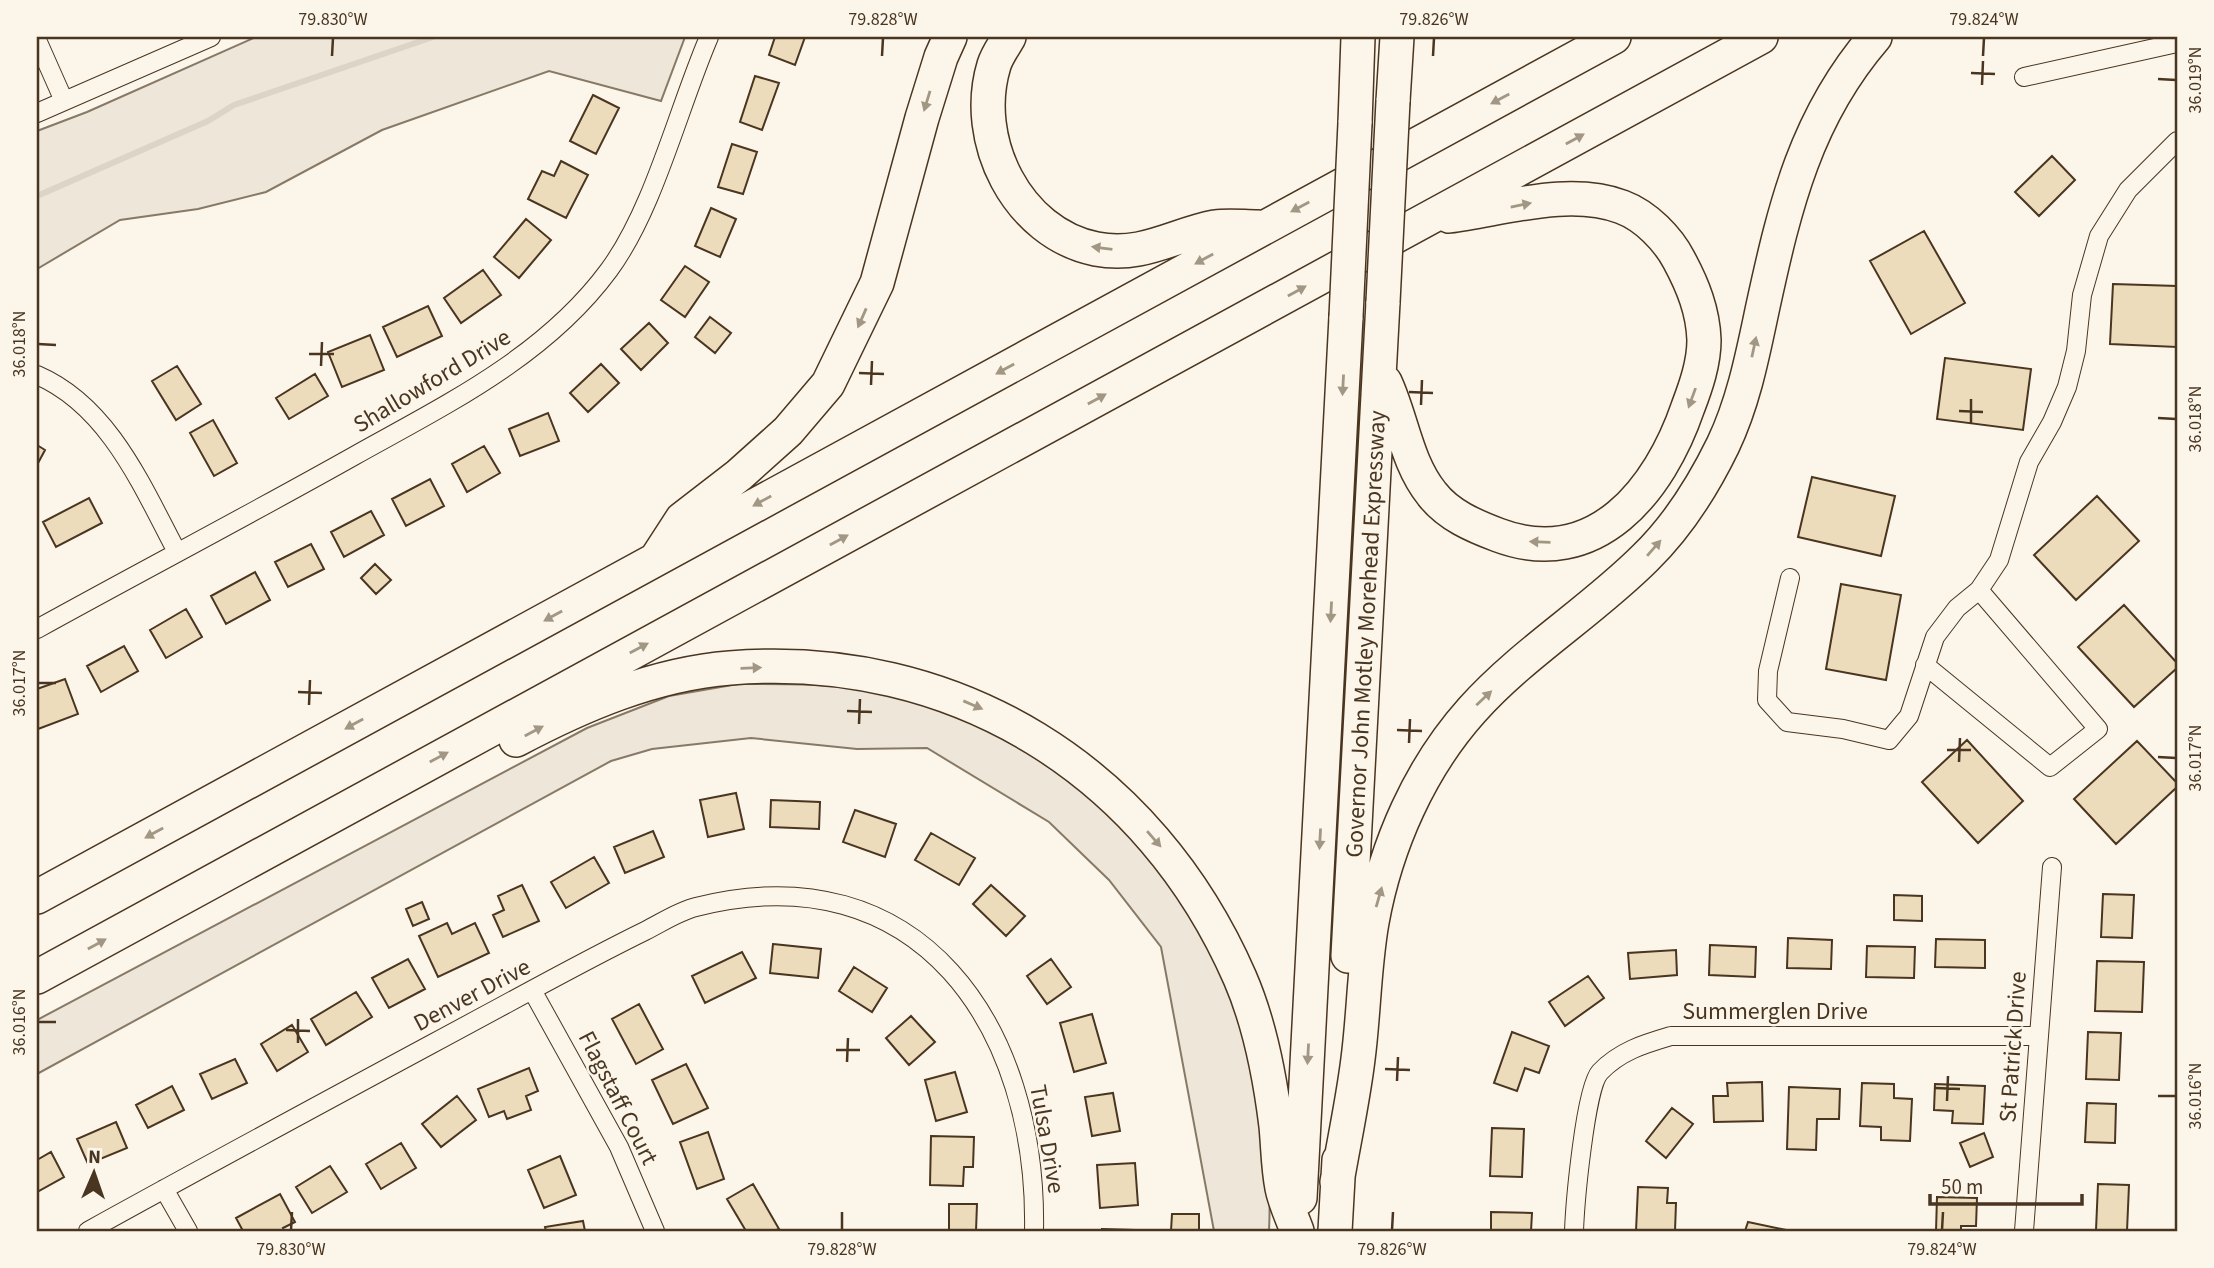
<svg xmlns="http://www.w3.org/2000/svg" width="2214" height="1268" font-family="'Source Sans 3',sans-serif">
<rect width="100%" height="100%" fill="#fbf6e9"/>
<path fill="#ede6d9" stroke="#887966" stroke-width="2" d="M256,37H685L661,101L549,71L382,130L266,192L198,209L120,220L37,269V131L87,112Z
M738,684C788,684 837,683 885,693C1009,721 1119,803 1189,908C1246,992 1274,1130 1269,1231H1214L1161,947L1109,880L1049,822L927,748L857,749L751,738L652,749L611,761L37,1074V1020L587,728L669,696Z"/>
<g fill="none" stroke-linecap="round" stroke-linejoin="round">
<path stroke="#dcd4c6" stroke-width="6" d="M37,196L208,121L234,105L433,37"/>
</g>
<path fill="#ecdcbc" stroke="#4a3520" stroke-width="2" d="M775,37H805L795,65L769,55Z
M755,76L779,83L762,130L740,122Z
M593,95L619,108L596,154L570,141Z
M732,144L757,152L743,194L718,187Z
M2052,156L2075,180L2039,216L2015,192Z
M561,161L588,175L566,218L528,199L542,171L554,176Z
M711,208L736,219L720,257L695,246Z
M526,219L551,240L519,278L494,257Z
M1924,231L1965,303L1911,334L1870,261Z
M685,266L709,282L685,317L661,300Z
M483,270L501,295L461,323L444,298Z
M2113,284L2177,286V347L2110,344Z
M428,306L442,336L397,357L383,327Z
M710,317L731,333L715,353L695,337Z
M649,323L668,343L641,370L621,349Z
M370,335L384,370L342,387L328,352Z
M1945,358L2031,369L2023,430L1937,419Z
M601,364L619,383L588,412L570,393Z
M177,366L201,404L176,420L152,381Z
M315,374L328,396L289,419L276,398Z
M548,413L559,441L520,456L509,429Z
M213,420L237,463L214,476L190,433Z
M37,445L45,450L37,465Z
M484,446L500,473L467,492L452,464Z
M1812,477L1895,496L1881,556L1798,537Z
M430,479L444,506L406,526L392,499Z
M2097,496L2139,541L2076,600L2034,555Z
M89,498L102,523L56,547L43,522Z
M371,511L384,535L344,557L331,532Z
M311,544L324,569L288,587L275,562Z
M375,564L391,580L376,594L361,578Z
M255,572L270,600L226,624L211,596Z
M1841,584L1901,595L1886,680L1826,669Z
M2124,605L2177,663V668L2134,707L2078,647Z
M186,609L202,637L166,658L150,630Z
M124,646L138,671L101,692L87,666Z
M65,679L78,714L38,729L37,689Z
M1967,740L2023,801L1978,843L1922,782Z
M2137,741L2177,783V787L2116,844L2074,799Z
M736,793L744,829L708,837L700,800Z
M771,800L820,802L819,829L770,827Z
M855,810L896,824L885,857L843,842Z
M653,831L664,857L625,873L614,847Z
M931,833L975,858L959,885L915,860Z
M594,857L609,883L566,908L551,882Z
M522,885L539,921L503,937L493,915L504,910L498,896Z
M991,885L1025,916L1006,936L973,904Z
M2103,894L2134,895L2132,938L2101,937Z
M1894,895L1922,896V921L1894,920Z
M422,902L429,919L413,926L406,909Z
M447,923L452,934L475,923L489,953L438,977L419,936Z
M1788,938L1832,940L1831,969L1787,968Z
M1936,939L1985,940V968L1935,967Z
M773,944L821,949L818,978L770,973Z
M1710,945L1756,947L1755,977L1709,975Z
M1867,946L1915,947L1914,978L1866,977Z
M1676,950L1677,975L1630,979L1628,953Z
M742,952L756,978L705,1003L692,976Z
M408,959L425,989L389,1008L372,978Z
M1051,959L1071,987L1047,1004L1027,976Z
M2097,961L2144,962L2142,1012L2095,1011Z
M854,967L887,988L872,1012L839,991Z
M1588,976L1604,998L1565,1026L1549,1002Z
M356,992L372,1017L326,1045L311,1019Z
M639,1004L663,1049L636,1064L612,1019Z
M1092,1014L1106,1063L1074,1072L1060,1023Z
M911,1016L935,1042L909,1065L886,1038Z
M292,1025L308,1052L277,1071L261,1044Z
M1512,1032L1549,1046L1539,1073L1525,1068L1517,1091L1494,1083Z
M2088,1032L2121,1033L2119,1080L2086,1079Z
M235,1059L247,1083L212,1099L200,1074Z
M686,1064L708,1108L673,1124L652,1080Z
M529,1068L538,1091L526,1096L531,1110L507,1119L504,1111L489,1117L478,1089Z
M955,1072L967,1112L936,1121L925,1080Z
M1762,1082L1763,1121L1714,1122L1713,1096H1728L1727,1083Z
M1862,1083L1894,1084V1098L1912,1099L1910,1141L1881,1140V1127L1860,1126Z
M1935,1084L1985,1086L1983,1124L1952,1123L1953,1111L1934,1110Z
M172,1086L184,1110L148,1128L136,1105Z
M1789,1087L1840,1089L1839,1119H1817L1816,1150L1787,1149Z
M1113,1093L1120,1131L1092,1136L1085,1097Z
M457,1096L476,1120L441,1147L422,1124Z
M2087,1103L2116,1104L2115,1143L2085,1142Z
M1672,1108L1693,1124L1666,1158L1646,1141Z
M116,1122L127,1148L88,1164L77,1139Z
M1492,1128L1524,1129L1522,1177L1490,1176Z
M708,1132L724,1179L697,1189L680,1142Z
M1984,1133L1993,1157L1970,1167L1960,1143Z
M931,1136L974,1137L973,1167H964L963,1186L930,1185Z
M401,1143L416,1168L381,1189L366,1164Z
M51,1152L64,1177L37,1192V1160Z
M560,1156L576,1195L544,1208L528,1170Z
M1135,1163L1138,1205L1100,1208L1097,1165Z
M330,1166L347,1192L312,1213L296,1187Z
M753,1184L779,1229L774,1231H746L727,1199Z
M2098,1184L2129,1185L2127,1231L2096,1230Z
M1638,1187L1668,1188L1667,1203H1676L1675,1231H1636Z
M280,1194L295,1222L283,1228L285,1231H243L236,1218Z
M1937,1197L1977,1198L1976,1226H1961V1231H1936Z
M949,1204H977L976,1231H949Z
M1491,1212L1532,1213L1531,1231H1491Z
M1172,1214H1199V1231H1171Z
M583,1221L585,1231H546L545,1227Z
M1748,1222L1791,1231H1745Z
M1102,1229L1135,1230V1231H1102Z"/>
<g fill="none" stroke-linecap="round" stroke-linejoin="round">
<defs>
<path id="street" d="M37,40L64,101
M2024,77L2177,43
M37,113L211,37
M37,375C109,406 142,486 177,552
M1790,578L1768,671L1767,700L1787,722L1843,729L1889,740L1909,716L1935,637L1957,608L1979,590L1999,560L2029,462L2052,422L2067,387L2076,351L2082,295L2099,236L2128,190L2177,141
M37,629C142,571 249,515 354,456C445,405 545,357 609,270C654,209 678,109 709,37
M1925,665L2050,767L2098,729L1979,590
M532,990L619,1147L655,1231
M164,1189L188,1231
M88,1231C227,1154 367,1079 506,1004C552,979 598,954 645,931C661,923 679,911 696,907C920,850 1038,1028 1034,1231
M1574,1231C1575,1205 1585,1088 1600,1072C1620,1051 1644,1044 1671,1036H2039
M2024,1231L2052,867"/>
<path id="highway" d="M1009,37C1004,46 997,55 994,65C971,140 1017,233 1096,249C1143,258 1173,235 1215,227C1229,225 1244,227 1258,227
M1393,101L1397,37
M1355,123L1358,37
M1385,382C1402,418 1406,462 1432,494C1448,515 1474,526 1498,535C1596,572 1660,489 1688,407C1696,386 1704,363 1704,340C1703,311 1693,286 1679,260C1668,239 1646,216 1622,207C1569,187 1503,209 1449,216
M658,556L682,519L739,475L788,431L828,384L877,283L922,118L941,57L950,37
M516,740C582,705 654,674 730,668C955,650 1150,771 1240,978C1260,1024 1270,1077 1276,1126C1278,1147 1278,1168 1282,1188C1285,1203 1292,1217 1297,1231
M37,897L1614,37
M1348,956L1383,302
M37,977L1761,37
M1337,1182C1344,1141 1353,1100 1358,1059C1364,1013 1364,967 1372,922C1386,845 1420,768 1472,710C1523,653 1591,612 1645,558C1678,526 1703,486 1723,445C1744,401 1753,353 1763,306C1785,205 1806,117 1875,37
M1300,1198L1346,317
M1335,1231L1339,1160"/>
</defs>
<use href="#street" stroke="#4a3520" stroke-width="20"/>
<use href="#highway" stroke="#4a3520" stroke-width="36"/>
<use href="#street" stroke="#fbf6e9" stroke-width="18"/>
<use href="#highway" stroke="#fbf6e9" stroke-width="33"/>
<defs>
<path id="highway-bridge" d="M1383,302L1393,101
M1346,317L1355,123"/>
</defs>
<use href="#highway-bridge" stroke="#4a3520" stroke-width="36" stroke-linecap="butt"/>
<use href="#highway-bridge" stroke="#fbf6e9" stroke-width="33"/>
</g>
<defs><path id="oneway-solid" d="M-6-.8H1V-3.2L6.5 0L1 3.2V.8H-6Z" transform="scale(1.75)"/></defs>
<g fill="#a29684">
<use href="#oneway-solid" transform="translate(1500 99) rotate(152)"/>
<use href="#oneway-solid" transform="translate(927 101) rotate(107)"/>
<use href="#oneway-solid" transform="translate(1575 139) rotate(-29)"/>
<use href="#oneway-solid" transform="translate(1521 205) rotate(-11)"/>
<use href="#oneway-solid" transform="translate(1300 207) rotate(152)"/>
<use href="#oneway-solid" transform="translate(1102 248) rotate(-173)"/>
<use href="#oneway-solid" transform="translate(1204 259) rotate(151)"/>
<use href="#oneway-solid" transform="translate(1297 291) rotate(-29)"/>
<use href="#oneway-solid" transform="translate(862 318) rotate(114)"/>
<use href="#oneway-solid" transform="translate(1754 347) rotate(-78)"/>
<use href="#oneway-solid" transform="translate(1005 369) rotate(151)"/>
<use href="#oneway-solid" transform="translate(1343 385) rotate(93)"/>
<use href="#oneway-solid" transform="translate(1692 398) rotate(110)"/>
<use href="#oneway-solid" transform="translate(1097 399) rotate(-29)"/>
<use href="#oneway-solid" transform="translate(762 501) rotate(151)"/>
<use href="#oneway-solid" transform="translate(839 540) rotate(-29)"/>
<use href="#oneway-solid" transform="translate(1540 542) rotate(-178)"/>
<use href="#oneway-solid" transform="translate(1654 548) rotate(-49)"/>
<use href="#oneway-solid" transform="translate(1331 612) rotate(93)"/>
<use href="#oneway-solid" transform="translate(553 616) rotate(151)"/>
<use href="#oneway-solid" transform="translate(639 648) rotate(-28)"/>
<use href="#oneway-solid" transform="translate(751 668) rotate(-2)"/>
<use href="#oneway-solid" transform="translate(1484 698) rotate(-43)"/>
<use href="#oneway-solid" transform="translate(973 705) rotate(23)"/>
<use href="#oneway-solid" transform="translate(354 724) rotate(151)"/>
<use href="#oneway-solid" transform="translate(534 731) rotate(-28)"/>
<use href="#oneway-solid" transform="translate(439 757) rotate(-28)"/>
<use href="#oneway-solid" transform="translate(154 833) rotate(151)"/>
<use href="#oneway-solid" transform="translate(1154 839) rotate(49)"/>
<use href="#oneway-solid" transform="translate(1320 839) rotate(93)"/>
<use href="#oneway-solid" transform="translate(1379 897) rotate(-74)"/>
<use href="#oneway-solid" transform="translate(97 944) rotate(-29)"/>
<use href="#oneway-solid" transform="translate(1308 1054) rotate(93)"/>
</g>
<path fill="none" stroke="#4a3520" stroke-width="2.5" d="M332,56L333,38M882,56L883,38M1433,56L1434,38M1983,56L1984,38M1971,73L1995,74M2158,79L2176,80M1982,85L1983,61M38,344L56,345M309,354H334M321,366L322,342M859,373L884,374M871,385L872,361M1409,392L1433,393M1421,405L1422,380M1959,411L1983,412M2158,418L2176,419M1971,424V399M38,683H56M298,692L322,693M309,705L310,680M847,711L872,712M859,724L860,699M1397,730L1422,731M1409,743L1410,719M1947,750H1971M2158,757L2176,758M1959,762L1960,738M38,1022H56M286,1030L310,1031M298,1043V1019M836,1050H860M847,1062L848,1038M1385,1069L1410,1070M1397,1081L1398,1057M1935,1088L1960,1089M2158,1096H2176M1947,1101L1948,1076M291,1230L292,1212M842,1230V1212M1392,1230L1393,1212M1942,1230L1943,1212"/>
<g text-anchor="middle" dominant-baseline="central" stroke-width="5" stroke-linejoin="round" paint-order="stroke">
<g font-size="24" fill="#4a3520" stroke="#fbf6e9">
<text transform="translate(432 381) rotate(-31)">Shallowford Drive</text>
<text transform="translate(1366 634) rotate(-87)">Governor John Motley Morehead Expressway</text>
<text transform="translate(472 995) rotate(-28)">Denver Drive</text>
<text x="1775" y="1011">Summerglen Drive</text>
<text transform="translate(2013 1047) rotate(-86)">St Patrick Drive</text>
<text transform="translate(618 1098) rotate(63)">Flagstaff Court</text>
<text transform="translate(1047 1139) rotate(80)">Tulsa Drive</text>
</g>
</g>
<rect width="2214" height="1268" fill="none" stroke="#fbf6e9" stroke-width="77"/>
<g transform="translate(94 1173) rotate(2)" stroke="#fbf6e9" stroke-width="5" paint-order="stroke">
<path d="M0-5L12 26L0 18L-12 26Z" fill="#4a3520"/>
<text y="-10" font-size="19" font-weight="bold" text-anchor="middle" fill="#4a3520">N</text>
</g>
<path d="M1930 1194v10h152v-10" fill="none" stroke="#4a3520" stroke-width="3.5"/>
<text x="1941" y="1194" font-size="21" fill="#4a3520" stroke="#fbf6e9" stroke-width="5" paint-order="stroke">50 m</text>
<rect x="38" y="38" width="2138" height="1192" fill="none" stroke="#4a3520" stroke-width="2.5"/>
<g font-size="18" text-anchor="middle" fill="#4a3520">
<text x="333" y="25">79.830°W</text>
<text x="883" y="25">79.828°W</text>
<text x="1434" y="25">79.826°W</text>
<text x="1984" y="25">79.824°W</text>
<text transform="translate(2195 80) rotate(-90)" y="6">36.019°N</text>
<text transform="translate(19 344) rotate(-90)" y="6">36.018°N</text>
<text transform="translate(2195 419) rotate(-90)" y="6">36.018°N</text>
<text transform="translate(19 683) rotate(-90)" y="6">36.017°N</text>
<text transform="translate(2195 758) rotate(-90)" y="6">36.017°N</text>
<text transform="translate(19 1022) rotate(-90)" y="6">36.016°N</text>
<text transform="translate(2195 1096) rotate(-90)" y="6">36.016°N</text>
<text x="291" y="1255">79.830°W</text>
<text x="842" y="1255">79.828°W</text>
<text x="1392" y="1255">79.826°W</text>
<text x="1942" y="1255">79.824°W</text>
</g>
</svg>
